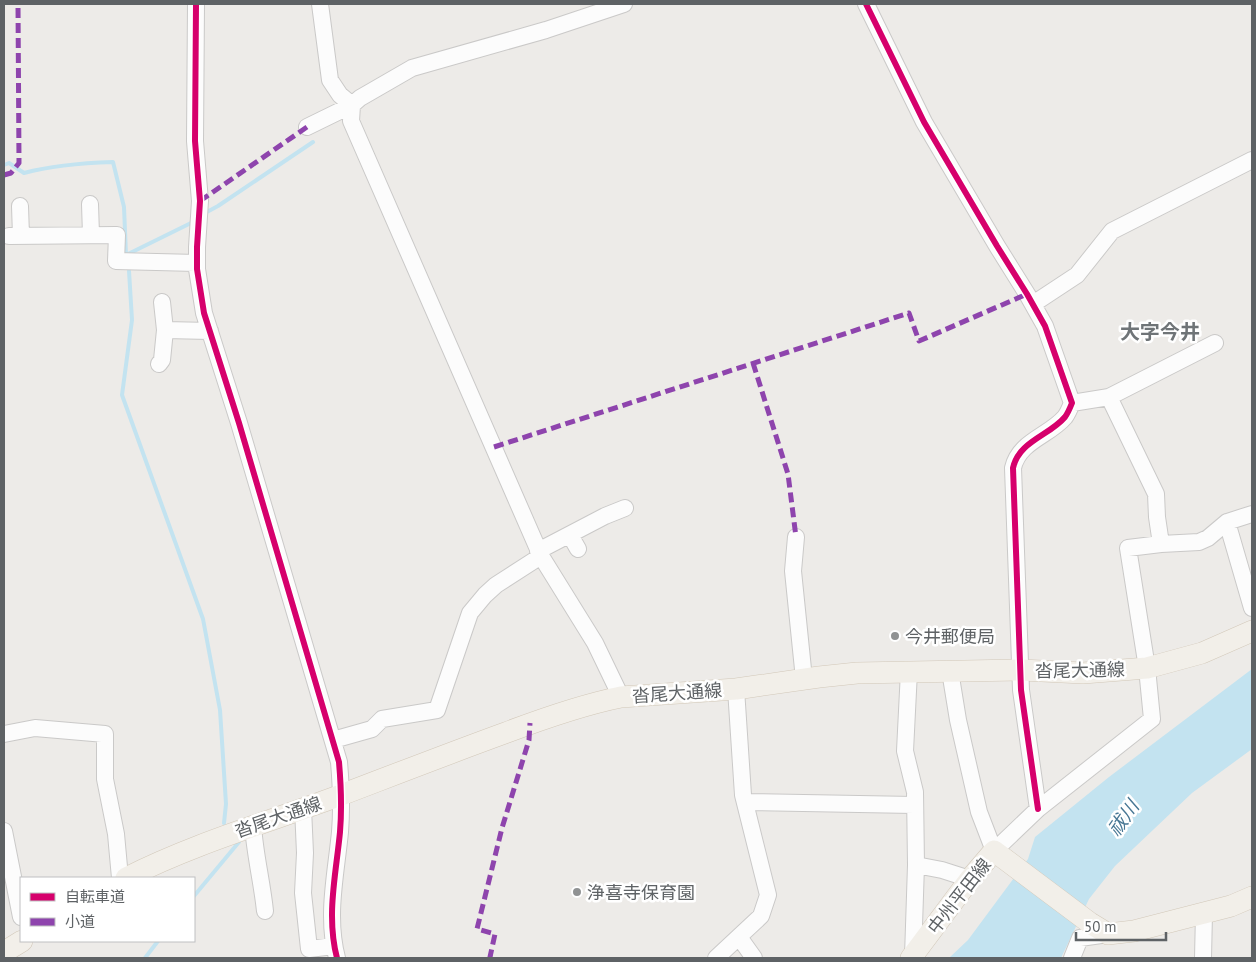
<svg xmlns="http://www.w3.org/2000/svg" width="1256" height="962" font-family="'PT Sans','Noto Sans JP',sans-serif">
<rect width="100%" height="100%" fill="#edebe8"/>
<path fill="#c3e3f0" d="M1252,669V749L1192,793L1115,866L1089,899L1061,958H949L968,940L1028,859L1035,837L1109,777Z"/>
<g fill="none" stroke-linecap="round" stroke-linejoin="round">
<path stroke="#c3e3f0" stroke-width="4" d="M4,165L9,163L24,173C54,165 82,163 113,162L124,207L126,255L193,222
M205,213L218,206L313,142
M129,271L132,320L122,395L203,619L220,710L226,804L224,823
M194,896L239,842
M145,958L158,941"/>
<defs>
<path id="minor" d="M196,4L195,141L200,201L197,247V269L204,313L239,423L339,762C341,785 342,808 340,832C336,874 326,916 337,958
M320,4L330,80L340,95L352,105
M866,4L924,122L997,246L1027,294L1045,326L1072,403C1070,408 1068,413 1065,417C1049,436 1019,441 1013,468L1021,690L1038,809
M352,105L351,121L541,556L595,643L621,697
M307,127L352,105L360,98L412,68L546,30L624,4
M90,204L91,235
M20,206L21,236
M9,236L117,235L116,261L197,263
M162,302L165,330L210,331
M1033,304L1077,275L1112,231L1252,160
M159,364L162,360L165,330
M1109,397L1156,494L1157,517L1161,544
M1072,403L1109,397L1215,343
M1227,522L1252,608
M570,535L578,549
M796,537L793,571L804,679
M538,551L605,516L625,508
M909,671L905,751L915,792L916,865L913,956
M950,671L958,720L979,812L994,851L1038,809L1152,719L1147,668L1128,548L1161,544L1199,542L1208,538L1227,522L1252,514
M4,734L35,728L105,734V779L116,834L120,878
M333,740L372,729L382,719L437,710L470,613L485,595L496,585L541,556
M745,802L914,805
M303,808L305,853L303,893L309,949L334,946
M253,826C255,855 262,882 265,911
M4,831L21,917
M916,865L942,870L970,879
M739,937L754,958
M716,958L761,916L768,895L743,795L736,689
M1072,958L1080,938L1108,934
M1203,958L1204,913"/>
<path id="major" d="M126,878C195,843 269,822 341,795C396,774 450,753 505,733C542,719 581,705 621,697L736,689L819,677L857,673L1021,670L1083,673L1147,668L1202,653L1252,631
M4,952L22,941
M911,958L970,879L994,851L1090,923L1108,934L1134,931L1231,906L1252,897"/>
</defs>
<use href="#minor" stroke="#cac9c8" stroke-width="18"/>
<use href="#major" stroke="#d2c8b9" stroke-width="22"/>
<use href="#minor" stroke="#fcfcfc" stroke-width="16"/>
<use href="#major" stroke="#f2efe9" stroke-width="21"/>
<path stroke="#8e44ad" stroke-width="5" stroke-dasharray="10 5" stroke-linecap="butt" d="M4,175L11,173L19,163L18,4
M200,201L307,127
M753,363L788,474L796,537
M494,447L909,313L919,341L1027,294
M492,958L490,957L495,934L477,929L502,828L529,740L530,723"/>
<defs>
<path id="cycleway" d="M196,4L195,141L200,201L197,247V269L204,313L239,423L339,762C341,785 342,808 340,832C336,874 326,916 337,958
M866,4L924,122L997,246L1027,294L1045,326L1072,403C1070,408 1068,413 1065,417C1049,436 1019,441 1013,468L1021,690L1038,809"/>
</defs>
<use href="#cycleway" stroke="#fff" stroke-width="9"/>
<use href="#cycleway" stroke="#d6006c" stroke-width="6"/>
</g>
<g fill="#909293" stroke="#fff" stroke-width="2">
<circle cx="895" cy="636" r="5"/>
<circle cx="577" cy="892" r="5"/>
</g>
<g text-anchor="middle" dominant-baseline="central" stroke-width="5" stroke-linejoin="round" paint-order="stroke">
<g font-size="18" fill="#5e6265" stroke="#fff" text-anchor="start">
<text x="905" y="636">今井郵便局</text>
<text x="587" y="892">浄喜寺保育園</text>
</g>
<g font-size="18" fill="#5e6265" stroke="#fff">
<text transform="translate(1080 670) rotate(-1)">沓尾大通線</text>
<text transform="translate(677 693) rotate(-4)">沓尾大通線</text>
<text transform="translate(278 817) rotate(-19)">沓尾大通線</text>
<text transform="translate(959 896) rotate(-52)">中州平田線</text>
</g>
<g font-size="19" font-style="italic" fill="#487794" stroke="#fff">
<text transform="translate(1123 818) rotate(-55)">祓川</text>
</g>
<g font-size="20" font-weight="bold" fill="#6f7477" stroke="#fff">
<text x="1160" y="332">大字今井</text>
</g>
</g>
<rect width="1256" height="962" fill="none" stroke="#5e6265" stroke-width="10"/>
<rect x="20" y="877" width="175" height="65" fill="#ffffff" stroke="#bfc0c1"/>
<rect x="30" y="893" width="25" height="8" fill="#d6006c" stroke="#bfc0c1"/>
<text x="65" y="902" font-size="15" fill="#5e6265">自転車道</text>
<rect x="30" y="918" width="25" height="8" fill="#8e44ad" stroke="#bfc0c1"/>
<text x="65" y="927" font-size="15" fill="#5e6265">小道</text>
<path d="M1076 932v8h90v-8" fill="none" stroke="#5e6265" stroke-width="2.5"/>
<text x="1084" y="932" font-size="15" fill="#5e6265" stroke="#ffffff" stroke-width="4" paint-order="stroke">50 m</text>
</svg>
